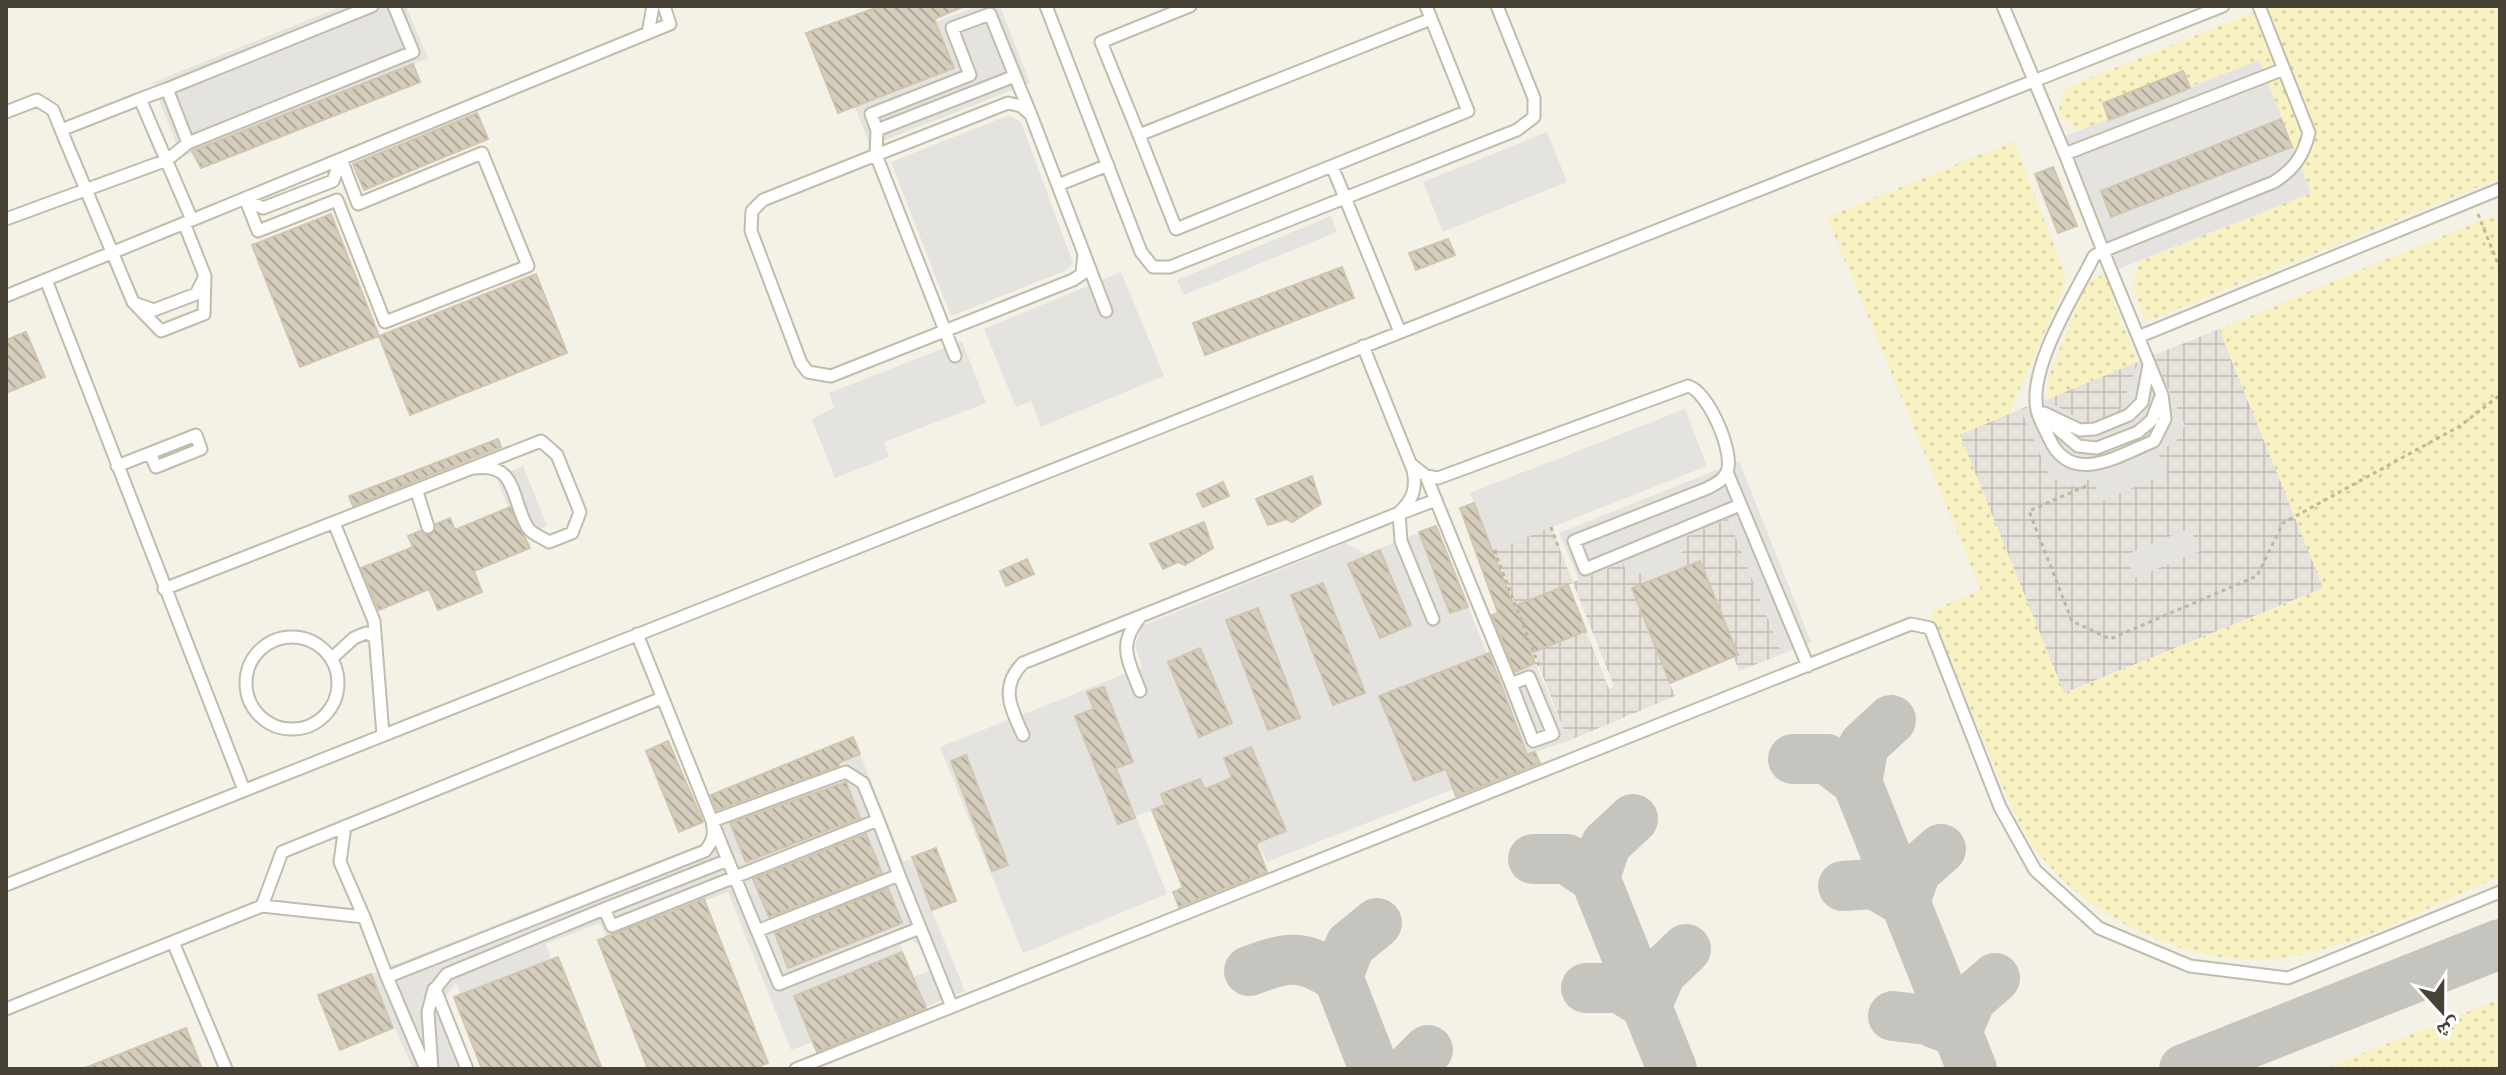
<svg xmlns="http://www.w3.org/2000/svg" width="2506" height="1075" font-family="'Work Sans','Noto Naskh Arabic',sans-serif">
<defs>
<pattern id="industrial-grid" width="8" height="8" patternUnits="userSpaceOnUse" patternTransform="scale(2)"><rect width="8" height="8" fill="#e6e2db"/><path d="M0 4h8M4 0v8" fill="none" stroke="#c7c3bd"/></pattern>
<pattern id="sand-dots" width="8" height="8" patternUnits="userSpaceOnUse" patternTransform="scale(2)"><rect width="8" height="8" fill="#f8f1c2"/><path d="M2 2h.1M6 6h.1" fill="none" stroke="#d6d0a7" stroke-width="1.8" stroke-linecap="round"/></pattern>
<pattern id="building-back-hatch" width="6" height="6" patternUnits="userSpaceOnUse" patternTransform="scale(2)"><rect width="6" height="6" fill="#d5cdbc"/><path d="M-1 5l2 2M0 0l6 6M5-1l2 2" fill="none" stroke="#afa89a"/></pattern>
</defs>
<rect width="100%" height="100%" fill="#f4f1e7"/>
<path fill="url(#industrial-grid)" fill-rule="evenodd" d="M2219,329L2324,588L2064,693L1959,434Z
M1728,518L1782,654L1739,671L1699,561L1681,567L1676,555L1687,549L1682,538Z
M1551,527L1573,582L1623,562L1642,572L1647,582L1632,589L1675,696L1568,741L1494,550ZM1573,583L1614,686L1609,689L1586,631L1554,644L1536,598Z"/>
<path fill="url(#sand-dots)" d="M2269,6H2500V178L2145,322L2133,287L2139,261L2310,193L2258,60L2078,131L2058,113L2065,88Z
M2014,141L2067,280L2009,414L1960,435L2064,693L2323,588L2219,329L2493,215L2500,233V876C2430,906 2344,955 2267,959C2183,965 2079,913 2032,844C2013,816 2001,782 1988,751C1969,704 1949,658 1930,611L1981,590L1827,217Z
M2108,273L2115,307L2138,362L2046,400L2049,375L2087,281Z
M2500,999V1069H2323Z"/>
<path fill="#e5e3df" d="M342,6H406L428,58L182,157L152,83Z
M977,6H1000L1030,83L870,146L855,107L953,68L936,22Z
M2259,60L2311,193L2108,273L2055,140Z
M1009,115L1021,122L1073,263L1067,270L951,316L891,162Z
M1547,132L1567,182L1443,232L1423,182Z
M1331,216L1337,232L1184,295L1177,280Z
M1121,272L1164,376L1041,427L1031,401L1016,407L984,329Z
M962,341L986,403L884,442L889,457L835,478L812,419L834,408L829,393Z
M2154,356L2185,426L2174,444L2157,450L2167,473L2102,501L2092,478L2071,486L2050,477L2021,410L2046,400L2089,424L2120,411L2138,362Z
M1685,409L1707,466L1494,550L1470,493Z
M1739,461L1811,642L1782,654L1728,518L1683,538L1687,549L1677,555L1681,567L1647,582L1642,573L1628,578L1623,562L1579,580L1559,533Z
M523,466L547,526L520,537L496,477Z
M1436,526L1487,654L1411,683L1454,789L1267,862L1259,845L1249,849L1222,782L1205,789L1200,779L1161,794L1165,805L1136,816L1167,894L1023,953L940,747L1142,667L1135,646L1142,626L1346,543L1366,554Z
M2190,528L2200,551L2135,578L2125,555Z
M1535,663L1568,741L1527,755L1496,677Z
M860,754L903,861L911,860L965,991L925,1007L913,977L932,970L921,946L910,940L901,943L902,952L795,996L813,1042L791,1050L728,892L606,937L600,923L546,944L551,960L461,995L456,983L445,998L473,1069H413L371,974L708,841L721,811Z"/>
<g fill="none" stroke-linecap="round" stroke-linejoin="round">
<path stroke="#c5c4be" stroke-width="50" d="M1793,759H1827L1857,782L1864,745L1891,720
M1857,782L1972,1069
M1533,859H1567L1595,878L1606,844L1633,819
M1595,878L1672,1069
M1843,886L1874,884L1905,902L1916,871L1941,849
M1249,971C1289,956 1301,954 1338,977L1350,945L1377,923
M1338,977L1374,1069
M1586,988H1620L1647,1005L1661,973L1686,949
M1893,1016L1927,1020L1957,1032L1971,999L1995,978
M1409,1069L1428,1050
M2184,1069L2500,944"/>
</g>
<path fill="url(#building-back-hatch)" stroke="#d0c6af" stroke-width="2" d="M881,6H965L934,19L954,68L838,113L806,33Z
M413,64L420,82L201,168L192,151Z
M2183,71L2190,88L2109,120L2103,103Z
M477,113L488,139L364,190L353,164Z
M2281,119L2292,147L2111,217L2101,191Z
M2053,167L2077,226L2058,233L2035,174Z
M331,214L379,336L300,367L252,245Z
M1448,239L1455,255L1416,270L1409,253Z
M1342,267L1354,298L1205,355L1193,323Z
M536,274L567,353L410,415L379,336Z
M26,332L45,377L6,393V340Z
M498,439L501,447L353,506L349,496Z
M1312,476L1321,504L1292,522L1286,519L1268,525L1256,499Z
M1223,482L1229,496L1203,507L1197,494Z
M1474,503L1514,606L1568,585L1586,631L1531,653L1535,663L1515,672L1492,615L1498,613L1460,508Z
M510,507L530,548L474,571L482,592L438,610L429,589L379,610L361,568L413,547L408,536L420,531L431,535L436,524L450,518L455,530Z
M1204,522L1213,548L1185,565L1178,562L1163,569L1150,544Z
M1436,526L1468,607L1450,613L1419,532Z
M1380,550L1411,625L1380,638L1348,564Z
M1027,559L1034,574L1006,586L1000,571Z
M1700,561L1738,655L1670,683L1632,588Z
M1323,583L1365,693L1333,705L1291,595Z
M1258,608L1300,718L1268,730L1226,620Z
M1200,648L1232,723L1199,737L1168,662Z
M1489,653L1527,755L1535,752L1540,763L1456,796L1446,769L1414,781L1379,696Z
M1104,687L1133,762L1116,768L1135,818L1118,824L1075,716L1094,709L1087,692Z
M853,737L860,754L838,763L839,766L717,810L711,795Z
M668,741L703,822L679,832L646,751Z
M1251,747L1286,831L1256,843L1267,872L1179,907L1173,892L1183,888L1152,810L1165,805L1161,794L1200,779L1205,789L1232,778L1224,758Z
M966,755L1008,865L992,871L951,761Z
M846,782L860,818L746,862L730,823Z
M866,834L882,873L769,917L753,879Z
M936,848L956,901L932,910L912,857Z
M888,888L902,923L788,968L775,933Z
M704,899L768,1063L753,1069H648L598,940Z
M902,952L926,1008L817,1052L794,996Z
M558,957L602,1069H482L454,997Z
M371,974L393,1028L340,1050L318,995Z
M186,1028L202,1069H85V1068Z"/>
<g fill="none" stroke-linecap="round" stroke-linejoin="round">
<defs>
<path id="service" d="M1046,6L1141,252L1153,267H1170L1517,130L1534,117V98L1497,6
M1190,6L1101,42L1139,135L1431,19
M2003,6L2065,154L2284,69
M648,33L653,6
M140,99L167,89
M6,112L37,100L53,110L61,130L140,99L192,220L6,296
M1031,115L1106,311
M61,130L133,302L161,331L204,314L205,276
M877,130L1015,76L990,14L952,28L970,75L871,114L877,130L876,155L763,200L752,211L751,231L801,363L808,372L831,376L1073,280L1082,274L1084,253
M1139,135L1176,229L1468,111L1426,6
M188,143L167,89L372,6
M2065,154L2103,251L2094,256C2075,295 2028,366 2037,410C2039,419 2045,429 2049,438C2071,487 2118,456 2154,441L2165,419L2162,395L2103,251L2274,182C2294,169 2303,157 2309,133L2259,6
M1332,166L1400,332
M1058,185L1108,165
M245,198L258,231L337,200L385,322L528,266L482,153L358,204L341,159
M245,199L263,208L333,181L341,159
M6,219L167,160L188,143L413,52L394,6
M192,220L670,24L664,6
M46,280L244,790
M137,304L154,310L196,294L205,276L184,223
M2138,337L2500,189
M1363,346L1413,470C1417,489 1413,499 1399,513
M955,356L876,155L1008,103L1021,106L1031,115L1015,76
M2044,413L2080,430L2095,429L2129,415L2142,402L2149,365
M2043,416L2078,446L2097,448L2138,432L2152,420L2160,399
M1411,464L1426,476L1438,478L1688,386C1708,391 1735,453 1727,472C1723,481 1715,484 1708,488L1574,541L1585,569L1740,505
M117,466L196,435L201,449L156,467L150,453
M1727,472L1808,666
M1426,476L1511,684L1529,677L1553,734L1533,741L1511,684
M417,492L428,527
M1404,512L1436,500
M334,523L374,621L383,735
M164,589L541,441L557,455L580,512L572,533L549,542C543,538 532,534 528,528C511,501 518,462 475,468
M1140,617C1117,646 1128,659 1140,691
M246 683a46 46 0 1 1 92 0a46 46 0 1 1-92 0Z
M331,659L354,638L366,633L375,637
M1023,735C1011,708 999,687 1023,663L1399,513L1401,541L1433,619
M345,826L340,862L364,917L262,906L282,852L662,698
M728,860L604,909L612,926L878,820L863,783L846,772L712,821C734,876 757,930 779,984L920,928
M899,875L952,1007
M6,885L2223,6
M364,917L387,977
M757,931L899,875L878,820
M173,942L226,1069
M6,1009L262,906
M426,1069L387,977L705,851C713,841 715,835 712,821L637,634
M432,1069L428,1012L434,989
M467,1069L435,989L447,974L604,909
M796,1069L1911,624L1930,628L2000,807L2035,870L2099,928L2190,966L2288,978L2500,892"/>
</defs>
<use href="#service" stroke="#c2bcac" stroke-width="15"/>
<path stroke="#c1b69a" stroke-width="3" stroke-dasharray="4 4" stroke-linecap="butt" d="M2478,214L2500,269
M2086,486L2029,511L2072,621L2110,639L2257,576L2283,523L2460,426L2500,395
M1551,527L1558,546
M1494,550L1539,666"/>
<use href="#service" stroke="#fff" stroke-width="11"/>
</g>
<rect width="2506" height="1075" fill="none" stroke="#474136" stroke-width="16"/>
<g transform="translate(2442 1011) rotate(159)" stroke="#ffffff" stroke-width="6" paint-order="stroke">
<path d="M0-6L14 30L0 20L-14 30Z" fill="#474136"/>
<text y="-12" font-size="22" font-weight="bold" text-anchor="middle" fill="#474136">ش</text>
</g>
</svg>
